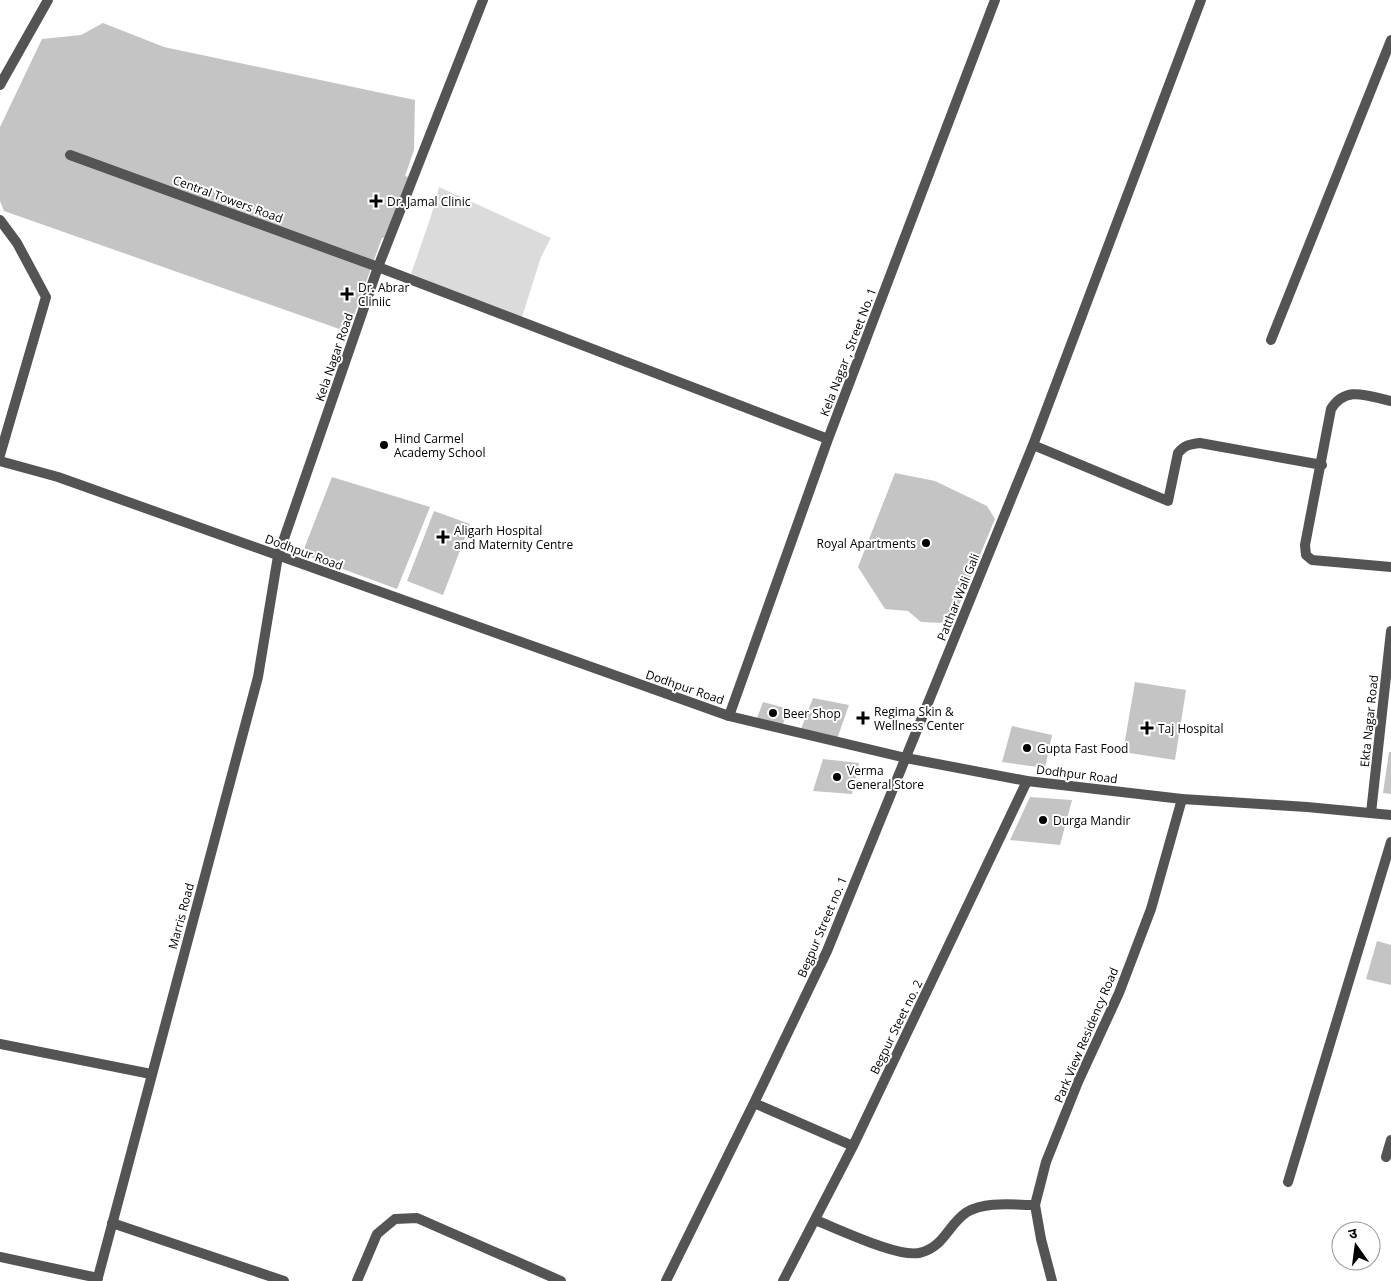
<svg xmlns="http://www.w3.org/2000/svg" width="1391" height="1281" font-family="'Open Sans','Noto Sans Devanagari',sans-serif">
<rect width="100%" height="100%" fill="#fff"/>
<path fill="#dbdbdb" d="M439,187L551,238L541,257L522,317L411,274L431,216Z"/>
<path fill="#c4c4c4" d="M103,23L164,47L415,100L414,150L405,176L409,177L384,238H382L348,332L4,211L0,201V127L42,39L81,35Z
M895,473L935,481L987,506L995,519L955,615L944,623L921,622L908,611L885,609L858,567Z
M332,477L430,507L397,589L302,554Z
M434,511L470,524L443,595L407,581Z
M1135,682L1186,690L1175,760L1123,752Z
M813,698L849,705L837,739L801,729Z
M763,702L789,709L782,726L757,718Z
M1012,726L1052,735L1045,768L1002,762Z
M1389,752H1391V794L1383,793Z
M823,759L859,763L852,794L813,791Z
M1030,797L1072,800L1060,845L1010,840Z
M1377,941L1391,945V985L1366,979Z"/>
<g fill="none" stroke-linecap="round" stroke-linejoin="round">
<path stroke="#545454" stroke-width="10" d="M1386,1157L1391,1140
M1288,1182L1391,842"/>
<path stroke="#545454" stroke-width="10" d="M0,85L48,0
M70,155L378,267L828,439
M0,220L17,243L46,297L0,455
M1271,340L1391,40
M1391,401C1367,396 1346,385 1331,409L1305,545L1306,555L1312,560L1391,567
M1033,445L1168,501L1178,453C1184,445 1191,444 1200,443L1322,465
M278,556L378,267L483,0
M729,716L828,439L995,0
M1371,813L1391,631
M0,1044L151,1074
M754,1103L827,951L1033,445L1201,0
M815,1220C839,1229 896,1257 919,1253C944,1248 948,1224 967,1212C986,1201 1014,1205 1035,1205
M112,1223L284,1281
M0,1257L98,1278
M357,1281L377,1234L395,1219L417,1218L561,1281
M666,1281L754,1103L853,1146
M783,1281L853,1146L1027,781
M1052,1281L1041,1239L1035,1205L1046,1162L1078,1082L1119,993L1151,909L1182,799"/>
<path stroke="#545454" stroke-width="10" d="M0,461L58,477L729,716L906,758L1027,781L1182,799L1307,807L1391,815
M97,1281L258,677L278,556"/>
</g>
<g fill="#000" stroke="#fff" stroke-width="2">
<path d="M373.5 193.5h5v5h5v5h-5v5h-5v-5h-5v-5h5z"/>
<path d="M344.5 286.5h5v5h5v5h-5v5h-5v-5h-5v-5h5z"/>
<circle cx="384" cy="445" r="5"/>
<path d="M440.5 529.5h5v5h5v5h-5v5h-5v-5h-5v-5h5z"/>
<circle cx="926" cy="543" r="5"/>
<circle cx="773" cy="713" r="5"/>
<path d="M860.5 710.5h5v5h5v5h-5v5h-5v-5h-5v-5h5z"/>
<path d="M1144.5 720.5h5v5h5v5h-5v5h-5v-5h-5v-5h5z"/>
<circle cx="1027" cy="748" r="5"/>
<circle cx="837" cy="777" r="5"/>
<circle cx="1043" cy="820" r="5"/>
</g>
<g text-anchor="middle" dominant-baseline="central" stroke-width="4" stroke-linejoin="round" paint-order="stroke">
<g font-size="12" fill="#000" stroke="#fff">
<text transform="translate(228 199) rotate(20)">Central Towers Road</text>
<text transform="translate(848 352) rotate(-69)">Kela Nagar , Street No. 1</text>
<text transform="translate(334 357) rotate(-71)">Kela Nagar Road</text>
<text transform="translate(304 552) rotate(20)">Dodhpur Road</text>
<text transform="translate(958 597) rotate(-68)">Patthar Wali Gali</text>
<text transform="translate(685 687) rotate(19)">Dodhpur Road</text>
<text transform="translate(1369 721) rotate(-84)">Ekta Nagar Road</text>
<text transform="translate(1077 774) rotate(7)">Dodhpur Road</text>
<text transform="translate(181 916) rotate(-75)">Marris Road</text>
<text transform="translate(822 927) rotate(-67)">Begpur Street no. 1</text>
<text transform="translate(896 1027) rotate(-64)">Begpur Steet no. 2</text>
<text transform="translate(1086 1035) rotate(-67)">Park View Residency Road</text>
</g>
<g font-size="12" fill="#000" stroke="#fff" text-anchor="start">
<text x="387" y="201">Dr. Jamal Clinic</text>
<text x="358" y="287">Dr. Abrar<tspan x="358" dy="14">Cliniic</tspan></text>
<text x="394" y="438">Hind Carmel<tspan x="394" dy="14">Academy School</tspan></text>
<text x="454" y="530">Aligarh Hospital<tspan x="454" dy="14">and Maternity Centre</tspan></text>
<text x="916" y="543" text-anchor="end">Royal Apartments</text>
<text x="874" y="711">Regima Skin &amp;<tspan x="874" dy="14">Wellness Center</tspan></text>
<text x="783" y="713">Beer Shop</text>
<text x="1158" y="728">Taj Hospital</text>
<text x="1037" y="748">Gupta Fast Food</text>
<text x="847" y="770">Verma<tspan x="847" dy="14">General Store</tspan></text>
<text x="1053" y="820">Durga Mandir</text>
</g>
</g>
<g transform="translate(1356 1246) rotate(346)"><circle r="24" fill="#ffffff" stroke="#999999"/>
<path d="M0-4L9 19L0 12L-9 19Z" fill="#000000"/>
<text y="-8" font-size="14" font-weight="bold" text-anchor="middle" fill="#000000">उ</text>
</g>
</svg>
